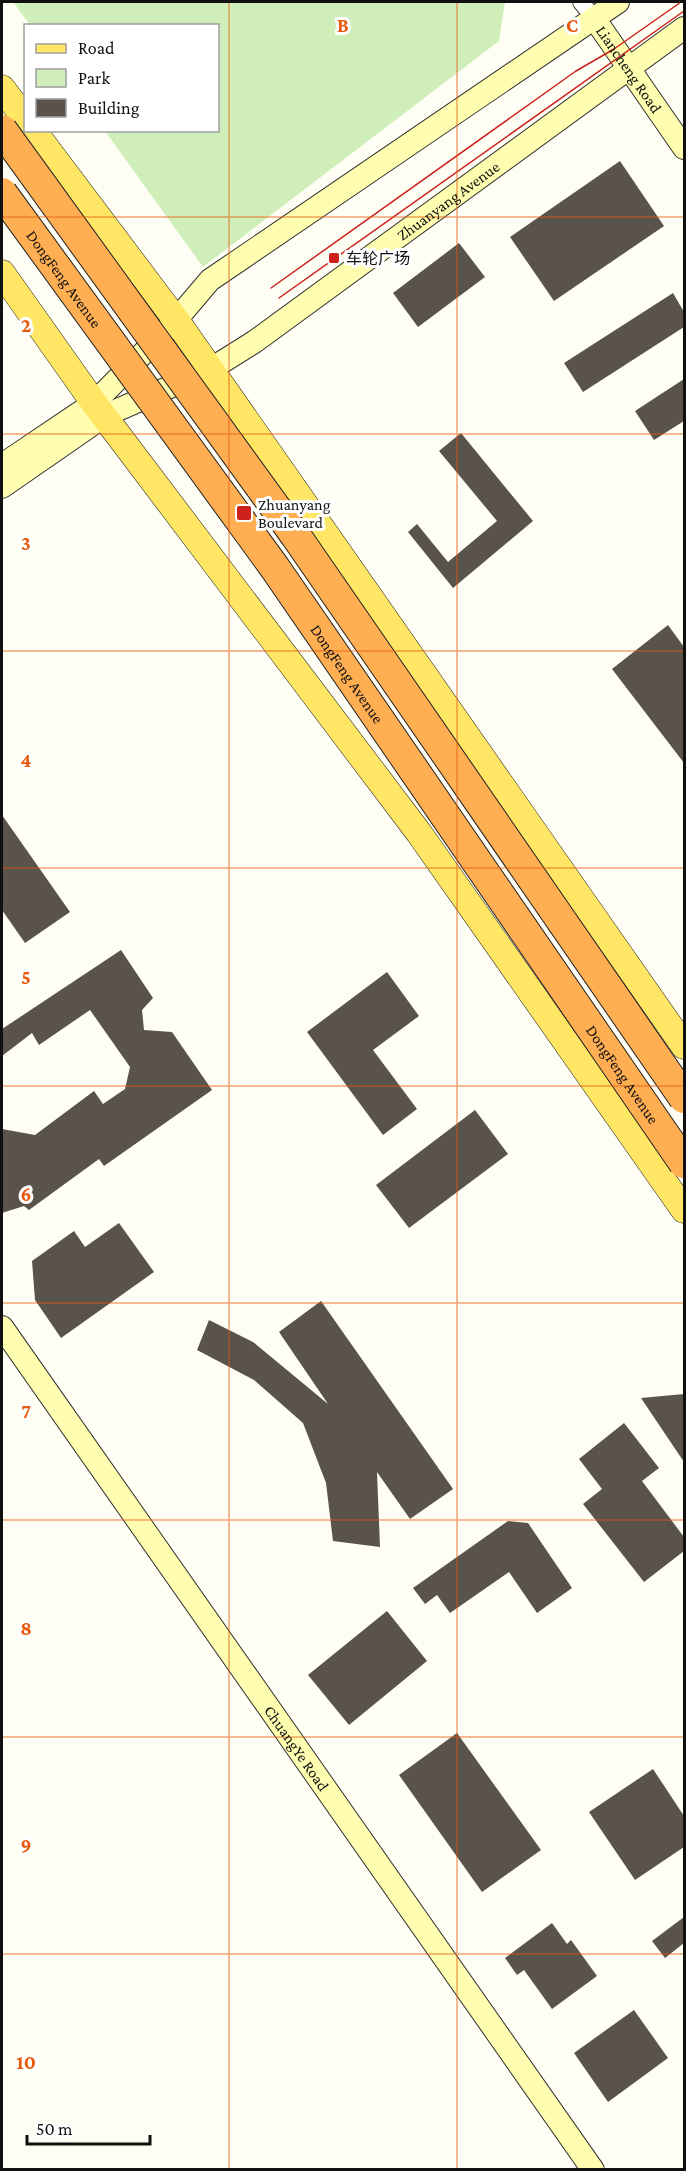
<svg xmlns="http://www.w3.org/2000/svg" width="686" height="2171" font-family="'Crimson Pro','Noto Sans SC',serif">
<rect width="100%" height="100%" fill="#fffef4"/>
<path fill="#d0eeb9" d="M13,2H505L499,41L203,267L105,131L218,130V26L30,25Z"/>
<path fill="#5a534c" d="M620,161L664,226L554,301L510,237Z
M459,243L485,277L418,327L393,293Z
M673,293L684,312V327L583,392L564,363Z
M684,379V421L654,440L635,411Z
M461,433L533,521L453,588L408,532L417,524L448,562L497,521L439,451Z
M668,625L684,647V763L612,669Z
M2,815L70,912L25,943L2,910Z
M121,950L153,998L142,1010L144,1030L172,1032L212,1090L104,1166L99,1159L29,1210L24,1206L2,1213V1129L35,1135L94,1091L103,1104L125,1089L130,1067L90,1010L39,1045L32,1033L2,1056V1029Z
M387,972L419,1016L373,1050L417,1109L383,1135L307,1032Z
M475,1110L508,1154L409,1228L376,1185Z
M119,1223L154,1272L61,1338L35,1300L32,1261L74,1231L85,1247Z
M321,1301L453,1489L410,1519L377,1472L380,1547L333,1541L326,1483L303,1423L254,1380L197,1350L209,1320L253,1342L328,1404L279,1332Z
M684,1394V1462L641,1398Z
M624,1423L659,1468L642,1481L684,1537V1551L644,1582L583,1504L602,1489L579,1459Z
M508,1521L528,1523L572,1588L537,1613L509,1572L450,1613L437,1595L425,1604L413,1588Z
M387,1611L427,1661L349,1725L308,1675Z
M457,1733L541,1850L482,1892L399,1775Z
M653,1769L684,1816V1847L635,1880L589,1812Z
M684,1917V1943L665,1958L652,1941Z
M552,1923L567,1944L571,1940L597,1976L552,2009L524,1970L517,1975L505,1958Z
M634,2010L668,2058L608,2102L574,2053Z"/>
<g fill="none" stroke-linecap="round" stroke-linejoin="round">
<defs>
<path id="street" d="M581,2L594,18"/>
<g id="secondary">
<path id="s1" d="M594,18L684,148"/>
<path d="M2,465L94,403L176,320L210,280L618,2"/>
<path id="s2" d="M2,487L106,415L211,369L254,342L684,28"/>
<path id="s3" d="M2,1327L593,2170"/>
</g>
<path id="primary" d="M2,88L26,120
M33,130L176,320L684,1046
M2,273L94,403L419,833L684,1210"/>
</defs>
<use href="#street" stroke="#434343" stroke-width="18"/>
<use href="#secondary" stroke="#323232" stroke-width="24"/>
<use href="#primary" stroke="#212121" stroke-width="27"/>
<use href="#street" stroke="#fff" stroke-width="16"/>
<use href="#secondary" stroke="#fffdaf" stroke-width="22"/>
<use href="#primary" stroke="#ffe664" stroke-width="26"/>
<path stroke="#cd221c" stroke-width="1.5" d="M271,288L576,71L614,49L681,2
M279,298L684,11"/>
<defs>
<g id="highway-bridge">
<path d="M2,130L296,536L684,1098"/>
<path id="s4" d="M2,193L275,568L684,1163"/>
</g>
</defs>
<use href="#highway-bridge" stroke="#212121" stroke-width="32" stroke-linecap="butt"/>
<use href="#highway-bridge" stroke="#ffaf52" stroke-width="30"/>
</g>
<path fill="none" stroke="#e8590c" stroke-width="1.5" stroke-opacity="0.55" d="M229,2V2170M457,2V2170M2,217H684M2,434H684M2,651H684M2,868H684M2,1086H684M2,1303H684M2,1520H684M2,1737H684M2,1954H684"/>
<g fill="#cd221c" stroke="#fff" stroke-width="2">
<rect x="328" y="252" width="12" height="12" rx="3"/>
<rect x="236" y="505" width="16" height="16" rx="3"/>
</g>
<g text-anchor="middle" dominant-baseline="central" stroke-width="6" stroke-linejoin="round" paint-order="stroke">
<g font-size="16" fill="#101010" stroke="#fff">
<text stroke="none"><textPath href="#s1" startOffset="62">Liancheng Road</textPath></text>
<text stroke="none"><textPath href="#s2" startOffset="532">Zhuanyang Avenue</textPath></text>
<text stroke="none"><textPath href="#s4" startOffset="106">DongFeng Avenue</textPath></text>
<text stroke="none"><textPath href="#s4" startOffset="592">DongFeng Avenue</textPath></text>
<text stroke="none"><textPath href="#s4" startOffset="1078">DongFeng Avenue</textPath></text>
<text stroke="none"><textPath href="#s3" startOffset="514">ChuangYe Road</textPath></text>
</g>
<g font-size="16" fill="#101010" stroke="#fff" text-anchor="start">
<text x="346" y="258">车轮广场</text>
<text x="258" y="504">Zhuanyang<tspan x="258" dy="18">Boulevard</tspan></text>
</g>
</g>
<g font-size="20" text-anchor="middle" font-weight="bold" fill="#e8590c" stroke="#fff" stroke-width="6" stroke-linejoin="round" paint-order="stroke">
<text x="343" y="32">B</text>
<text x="572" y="32">C</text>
<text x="26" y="332">2</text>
<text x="26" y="550">3</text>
<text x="26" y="767">4</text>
<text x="26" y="984">5</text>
<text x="26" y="1201">6</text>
<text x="26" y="1418">7</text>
<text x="26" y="1635">8</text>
<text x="26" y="1852">9</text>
<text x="26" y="2069">10</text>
</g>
<rect width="686" height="2171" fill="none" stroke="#101010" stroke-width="6"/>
<rect x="24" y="24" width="195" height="108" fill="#ffffff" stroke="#9f9f9f" stroke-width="1.5"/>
<rect x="36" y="44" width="30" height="9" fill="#ffe664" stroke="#9f9f9f" stroke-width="1.5"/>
<text x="78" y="54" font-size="18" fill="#101010">Road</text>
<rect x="36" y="69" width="30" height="18" fill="#d0eeb9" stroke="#9f9f9f" stroke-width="1.5"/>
<text x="78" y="84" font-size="18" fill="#101010">Park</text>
<rect x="36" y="99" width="30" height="18" fill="#5a534c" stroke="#9f9f9f" stroke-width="1.5"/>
<text x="78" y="114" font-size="18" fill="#101010">Building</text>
<path d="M27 2135v9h123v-9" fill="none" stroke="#101010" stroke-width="3"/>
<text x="36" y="2135" font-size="18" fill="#101010" stroke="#ffffff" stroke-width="4.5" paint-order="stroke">50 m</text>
</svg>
